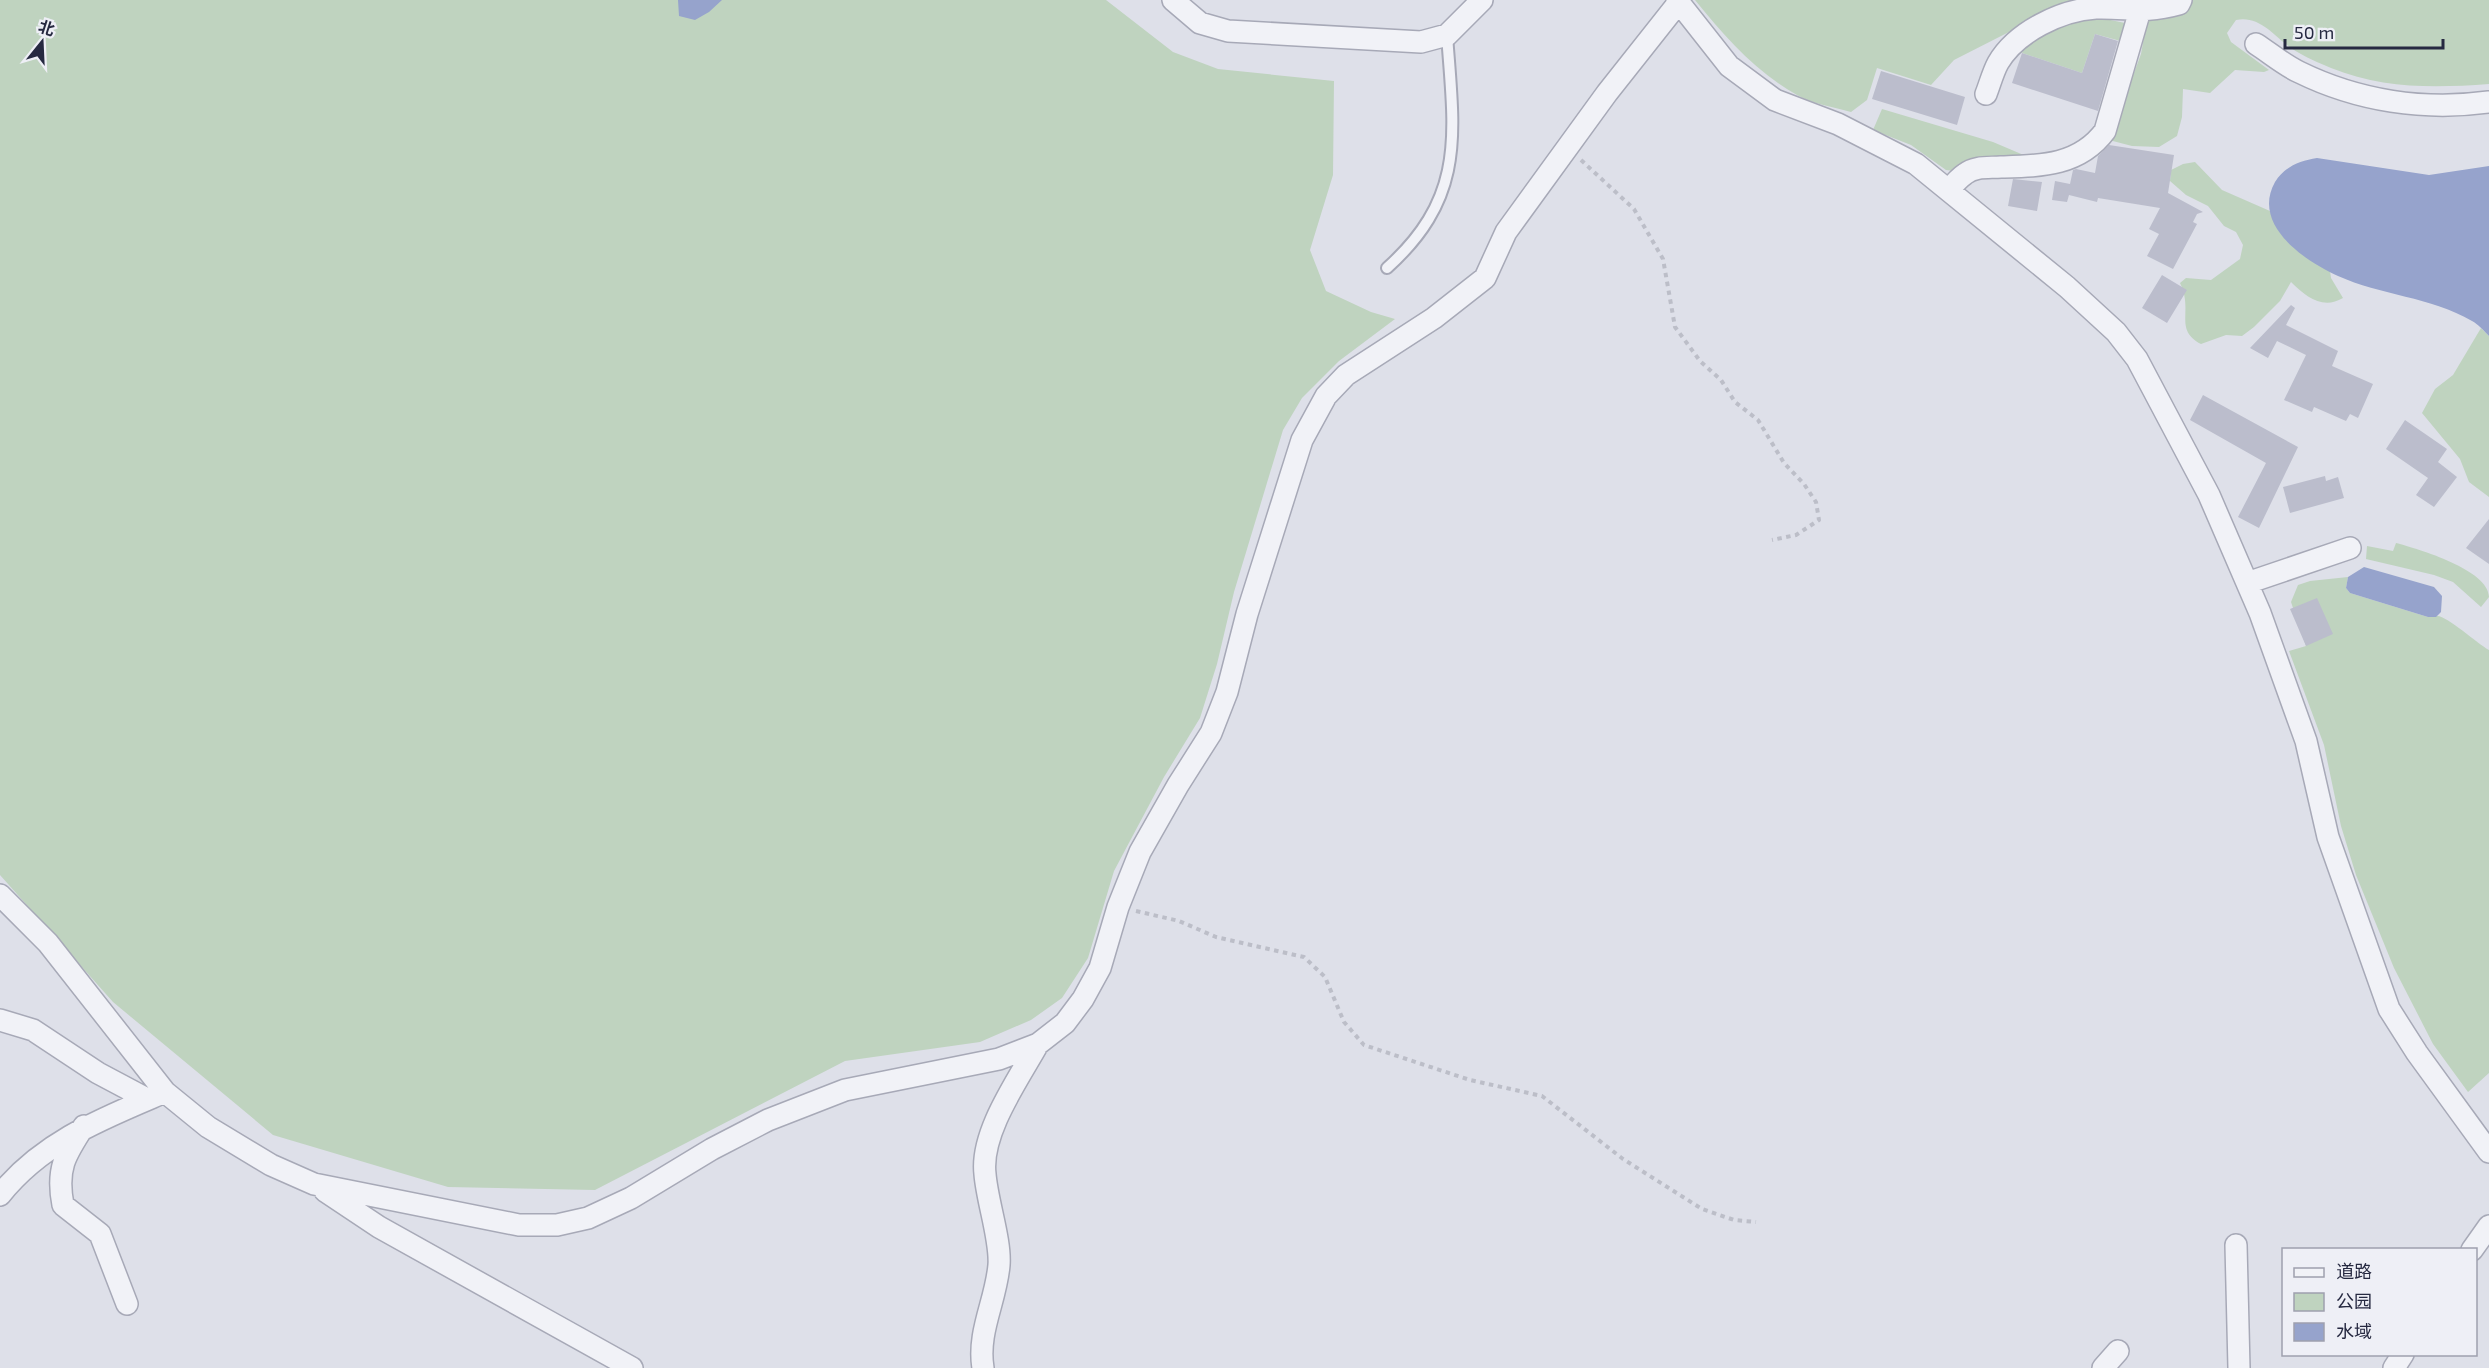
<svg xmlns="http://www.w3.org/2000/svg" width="2489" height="1368" font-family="'Exo 2','Noto Sans SC',sans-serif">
<rect width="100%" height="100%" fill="#dee0e9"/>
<path fill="#bfd3bf" d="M0,0H1106L1173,52L1218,69L1334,81L1333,175L1310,250L1326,291L1371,312L1395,319L1339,361L1302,398L1283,430L1234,592L1217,664L1200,718L1164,777L1114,871L1088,958L1062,998L1031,1020L980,1042L845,1061L595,1190L448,1187L273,1135L113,1002L0,875Z
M1695,0H2072L1954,60L1931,85L1877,68L1867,100L1851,112C1834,107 1812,104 1797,95C1756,72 1724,36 1695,0Z
M2131,0H2489V84C2434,88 2383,89 2331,68C2319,63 2305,57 2294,50C2275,38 2261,15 2236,20L2227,33L2231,42L2269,70L2264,72L2235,70L2210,93L2183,89L2182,117L2177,136L2159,147L2132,146L2109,140L2141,54L2147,20Z
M2096,17L2125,23L2127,25L2124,42L2095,34L2082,73L2022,53C2034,29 2072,22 2096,17Z
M1882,109L1993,142L2033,159L1954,171L1946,170L1911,145L1873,130Z
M2195,162L2222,190L2270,211C2279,242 2304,256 2330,271L2331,278L2343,298C2323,310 2306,297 2291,282L2280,301L2254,327L2242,336L2226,335L2201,344C2173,329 2194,311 2180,283L2186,278L2211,280L2240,259L2243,245L2236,232L2224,226L2208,206L2186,195L2170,181L2171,170L2183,164Z
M2481,328L2489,336V497L2469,482L2460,459L2422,413L2435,389L2453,375Z
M2396,543C2419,549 2489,570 2489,597L2481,607L2453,582L2434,575L2366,559L2367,546L2393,551Z
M2348,577L2346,588L2350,593L2428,617C2431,617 2434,616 2437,616C2446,615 2478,644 2489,650V1073L2468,1092L2433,1044L2394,968L2356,875L2341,826L2324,745L2289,651L2306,646L2291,602L2298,585L2310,581Z"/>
<path fill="#96a3cc" d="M678,0H722L709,12L695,20L679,16Z
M2317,158L2429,175L2489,166V336C2484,331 2478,324 2472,321C2431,297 2380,295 2338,276C2305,261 2251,225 2275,182C2285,166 2300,161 2317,158Z
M2364,567L2434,587L2442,596L2441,612L2436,617H2428L2350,593L2346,588L2348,577Z"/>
<path fill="#bbbdcc" d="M2095,34L2118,41L2098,111L2012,83L2022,53L2082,73Z
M1881,71L1965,97L1957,125L1872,99Z
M2109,145L2174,155L2168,193L2203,212L2197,214L2193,222L2197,224L2173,269L2147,256L2159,234L2149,229L2160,208L2098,198L2097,202L2069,195L2067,202L2052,200L2055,181L2070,184L2073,170L2076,169L2095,173L2098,156Z
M2013,179L2042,182L2037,211L2008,206Z
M2162,275L2187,290L2167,323L2142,308Z
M2291,305L2295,308L2286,325L2338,351L2332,366L2373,384L2358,418L2350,414L2346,421L2314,407L2312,412L2284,400L2306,355L2277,341L2268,358L2250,348Z
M2203,395L2298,447L2259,528L2238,517L2266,463L2190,420Z
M2405,420L2447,449L2438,462L2457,477L2434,507L2416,495L2428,478L2386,449Z
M2325,476L2326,481L2338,477L2344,498L2290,513L2283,487Z
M2489,519V564L2466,548Z
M2317,598L2333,634L2306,646L2290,609Z"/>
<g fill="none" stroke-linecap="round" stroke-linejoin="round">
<defs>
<path id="lane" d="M1387,268C1467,196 1454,133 1447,35"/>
<path id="street" d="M1173,0L1200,23L1228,31L1421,42L1447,35L1482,0
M1677,0L1729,66L1775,100L1838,124L1916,164L2067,287L2116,332L2137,359L2209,495L2260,613L2306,741L2328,837L2389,1009L2417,1053L2489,1152
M2256,44C2270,53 2284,65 2299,72C2358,101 2424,111 2489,102
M1986,94C1990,84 1993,72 1998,63C2016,32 2061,10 2096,8C2129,7 2143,14 2179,4L2181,0
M1949,190C1953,185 1959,178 1965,174C1975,166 1988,168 2001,167C2040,166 2079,166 2105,131L2143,0
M2247,583L2350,548
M0,895L48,943L165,1092L208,1127L271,1165L314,1184L519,1225H557L588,1218L631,1198L712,1149L768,1120L845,1090L999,1059L1038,1044L1065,1023L1083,999L1100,968L1118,907L1140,852L1178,785L1211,733L1227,692L1247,614L1302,440L1326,396L1346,375L1434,318L1485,278L1506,232L1607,93L1679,2
M0,1020L33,1030L98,1073L147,1099
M84,1126C65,1155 56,1169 63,1205L100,1234L127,1304
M325,1191L379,1227L632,1368
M0,1195C43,1141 104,1118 165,1092
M2236,1245L2239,1368
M2472,1250L2489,1226
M983,1368C977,1332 996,1301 999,1265C1001,1240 987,1201 985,1174C980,1133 1018,1080 1038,1044
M2103,1368L2118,1351
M2394,1368L2403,1354"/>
</defs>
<use href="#lane" stroke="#a7a9b7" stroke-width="14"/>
<use href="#street" stroke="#a7a9b7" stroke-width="24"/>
<path stroke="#bcbec8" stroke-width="4" stroke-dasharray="4.5 4.5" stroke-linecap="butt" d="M1581,160L1634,209L1663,259L1675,327L1700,361L1721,380L1735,402L1758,420L1784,463L1804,484L1816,502L1819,520L1796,535L1772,540
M1136,911L1179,921L1216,937L1304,957L1325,977L1344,1022L1364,1045L1470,1080L1542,1096L1623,1159L1702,1209L1734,1220L1756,1222"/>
<use href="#lane" stroke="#f1f2f7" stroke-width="10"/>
<use href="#street" stroke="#f1f2f7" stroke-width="21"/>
</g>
<rect x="2282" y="1248" width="195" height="108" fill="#eeeff6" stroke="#9ea0ae" stroke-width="1.5"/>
<rect x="2294" y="1268" width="30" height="9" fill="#f1f2f7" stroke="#9ea0ae" stroke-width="1.5"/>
<text x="2336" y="1278" font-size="18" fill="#262941">道路</text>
<rect x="2294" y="1293" width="30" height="18" fill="#bfd3bf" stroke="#9ea0ae" stroke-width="1.5"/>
<text x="2336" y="1308" font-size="18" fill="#262941">公园</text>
<rect x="2294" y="1323" width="30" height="18" fill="#96a3cc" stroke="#9ea0ae" stroke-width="1.5"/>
<text x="2336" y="1338" font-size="18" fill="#262941">水域</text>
<g transform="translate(42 42) rotate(18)" stroke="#eeeff6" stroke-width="4.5" paint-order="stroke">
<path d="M0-4.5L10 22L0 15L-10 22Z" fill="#262941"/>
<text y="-9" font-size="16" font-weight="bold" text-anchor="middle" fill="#262941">北</text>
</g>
<path d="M2285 39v9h158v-9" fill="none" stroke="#262941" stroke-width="3"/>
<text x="2294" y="39" font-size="18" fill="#262941" stroke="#eeeff6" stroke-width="4.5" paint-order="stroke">50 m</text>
</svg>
